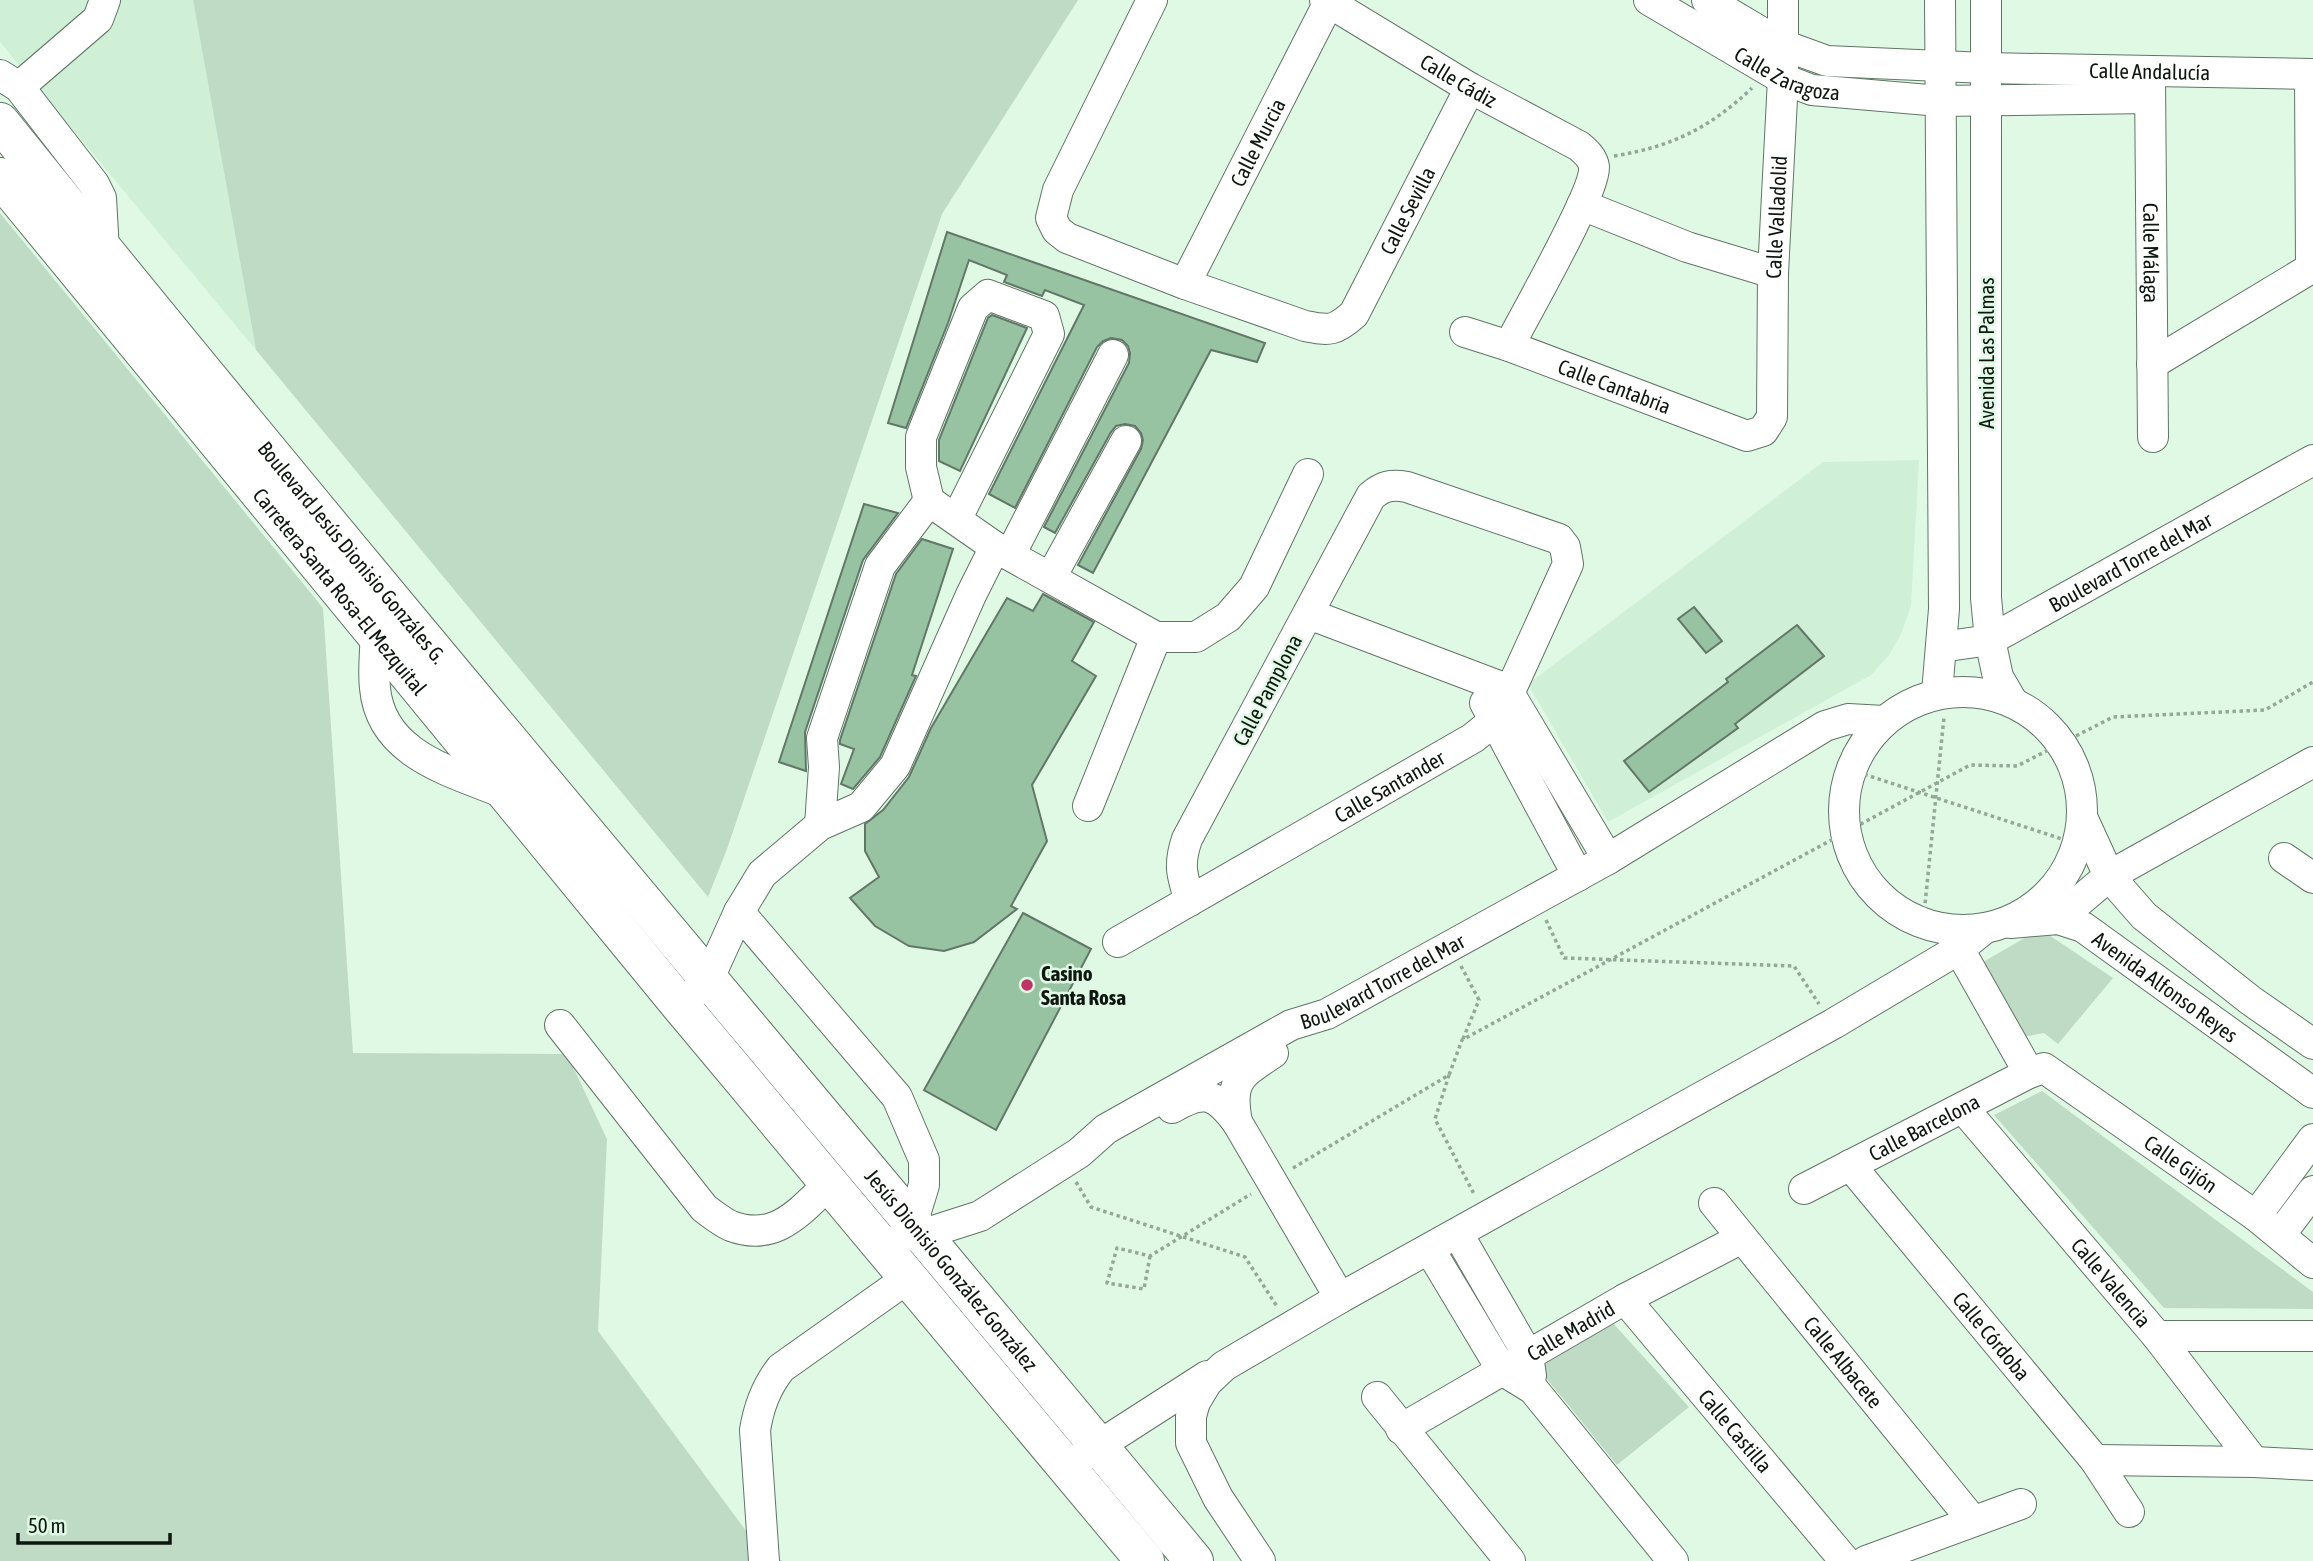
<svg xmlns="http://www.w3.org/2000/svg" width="2313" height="1561" font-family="'Asap Condensed',sans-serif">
<rect width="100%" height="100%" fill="#e0f9e5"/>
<path fill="#d0efd7" d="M0,0H193L256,350L0,42Z
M1919,460L1911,606L1901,634L1889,655L1871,675L1608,822L1528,684L1823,462Z"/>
<path fill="#bfdbc5" d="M193,0H1078L942,214L727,849L708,897L256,350Z
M0,213L323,608L353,1053L567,1054L607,1139L598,1331L761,1551L783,1561H0Z
M2040,929L2113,978L2058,1044L2044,1033L2023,1037L1978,965Z
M2042,1091L2313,1292V1309L2164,1308L1994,1115Z
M1611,1321L1689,1407L1617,1465L1538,1368Z"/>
<path fill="#97c3a2" stroke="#627767" stroke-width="2" d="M947,232L1265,343L1257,362L1211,350L1093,573L1078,565L1141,449L1143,440L1141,433L1135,426L1125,424L1116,426L1111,432L1055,533L1044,527L1129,363L1130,353L1128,346L1122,340L1111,338L1103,341L1097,347L1015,508L989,494L1084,305L1045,290L1042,296L1004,282L1007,275L969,260L948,323L906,428L888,423Z
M992,315L1027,328L960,471L939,461V440L988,318Z
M864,504L898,513L863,560L805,732L806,771L779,762Z
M922,539L953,549L912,675L916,676L880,757L853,789L841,784L854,749L840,744V740L896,574Z
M1043,594L1094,622L1072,661L1096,676L1032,785L1047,841L1011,906L1017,909L974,942L944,951L909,946L875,926L850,898L879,877L865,851V824L883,810L909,777L931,728L1007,598L1033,611Z
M1694,607L1722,641L1706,653L1678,619Z
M1797,625L1824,656L1735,724L1738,728L1649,792L1624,761L1728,682L1726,679Z
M1023,913L1091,949L996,1130L924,1090Z"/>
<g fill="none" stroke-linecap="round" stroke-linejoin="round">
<defs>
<g id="minor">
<path id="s1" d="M1152,0L1058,190L1051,218L1057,230L1067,238L1185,284L1305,326C1330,331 1335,331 1354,314L1470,88"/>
<path id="s2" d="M1325,0L1470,88L1579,146C1585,151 1593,158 1594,167C1596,192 1524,316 1509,346"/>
<path id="s3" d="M1649,0L1783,79L1812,90L1940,101L2150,98"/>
<path id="s4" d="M1707,0L1783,45L1827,61L1986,68L2313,74"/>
<path d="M1986,0V598L1990,640L1998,677L2012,701"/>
<path d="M2310,74L2311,268"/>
<path d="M0,75L19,87L94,184L101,198L104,251"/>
<path id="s5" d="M2150,78L2153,437"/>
<path d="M19,87L98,19L105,0"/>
<path d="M1582,205L1687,247L1773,273"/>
<path id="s6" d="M1185,284L1330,0"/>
<path id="s7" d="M1465,332L1509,346L1747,436L1763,431L1772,417L1773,273L1783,79V0"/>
<path d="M2152,364L2313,267"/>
<path d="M929,501L921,467V437L973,308L988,295L1044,316L1049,334L957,518"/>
<path d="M1010,555L1113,355"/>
<path d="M1051,577L1126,441"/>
<path d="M1309,614L1496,685L1509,693L1608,859"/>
<path d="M376,634C375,652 373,671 375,688C381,756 454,772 506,794"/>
<path id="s8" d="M1941,647L1990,640L2313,460"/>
<circle cx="1963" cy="811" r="119"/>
<path d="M1937,693L1944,609L1940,0"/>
<path d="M1485,703L1578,876"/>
<path d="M1088,806L1156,637"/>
<path d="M2082,817L2109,876L2144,916L2250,1000L2313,1044"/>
<path d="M820,825L824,767L822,738L880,566L929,501L995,547"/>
<path d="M2284,858L2313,878"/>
<path d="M739,912L897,1097L924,1160V1185L913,1221"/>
<path d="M2058,919L2109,876L2313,762"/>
<path id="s9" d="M2011,923L2058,919L2083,927L2313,1093"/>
<path id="s10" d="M1118,942L1473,738L1494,721L1502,709L1568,564L1565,547L1559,539L1407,487C1391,484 1383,486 1371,496L1187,839C1178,865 1182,876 1190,901"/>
<path d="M1959,949L2029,1073"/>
<path d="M696,991L709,978L739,912L762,874L820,825L861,807L895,766L971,595L995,547L1156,637H1196L1228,617L1254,587L1308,474"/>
<path d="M560,1025L704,1208C712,1214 722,1222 731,1226C776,1243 800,1211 830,1183"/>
<path d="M1172,1108C1204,1089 1215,1093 1237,1122L1340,1298"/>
<path id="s11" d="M1963,1108L2157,1336L2254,1462"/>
<path d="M1237,1122C1229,1080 1240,1075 1273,1053"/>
<path id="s12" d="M1850,1165L2095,1460L2129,1512"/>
<path id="s13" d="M1804,1189L2029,1073L2044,1068L2256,1216L2313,1263"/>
<path id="s14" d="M1714,1203L1973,1521"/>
<path d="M2256,1216L2313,1139"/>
<path d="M1458,1234L1528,1355L1531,1376"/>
<path d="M2280,1235L2313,1191"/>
<path id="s15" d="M902,1236L924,1234L980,1216L1079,1153L1106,1129L1291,1025L1327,1014L1608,859L1825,726L1848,719L1884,721"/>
<path d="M1430,1250L1502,1370L1533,1389L1673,1561"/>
<path id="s16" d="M1625,1299L1845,1561"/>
<path d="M2157,1336H2313"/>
<path d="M1377,1397L1510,1561"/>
<path id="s17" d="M1401,1429L1625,1299L1742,1238"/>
<path d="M1081,1457L1207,1376"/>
<path d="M2095,1460L2254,1462L2313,1465"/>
<path d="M764,1561L755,1430C759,1406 766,1387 781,1368L908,1278"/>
<path d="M1260,1561L1218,1498L1191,1443V1416L1195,1402L1207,1382L1224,1366L1340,1298L1833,1024L1959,949L1984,929"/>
<path d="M1866,1561L2021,1504"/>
</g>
<g id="major">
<path id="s18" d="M0,122C391,607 797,1081 1194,1561"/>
<path id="s19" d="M0,177L680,1005L1145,1561"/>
</g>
</defs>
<use href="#minor" stroke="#607565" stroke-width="32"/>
<use href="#major" stroke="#607565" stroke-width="40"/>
<path stroke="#94a798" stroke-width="3.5" stroke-dasharray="3.5 3.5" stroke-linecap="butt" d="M1614,156C1671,147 1710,128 1752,88
M1851,770L2065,840
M1546,920L1564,958L1794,966L1819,1004
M1923,924L1944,717
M1461,966L1479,1000L1463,1039
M1449,1075L1435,1119L1474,1194
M1293,1168L1449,1075L1462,1040L1970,765L2017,766L2113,717L2265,710L2313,682
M1076,1182L1091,1207L1245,1257L1278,1308
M1150,1256L1144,1289L1107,1283L1117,1248L1150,1256L1251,1194"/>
<use href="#minor" stroke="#fff" stroke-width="30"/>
<use href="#major" stroke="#fff" stroke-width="38"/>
</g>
<circle fill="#bf3368" stroke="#e0f9e5" stroke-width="2.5" cx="1027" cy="985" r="7"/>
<g text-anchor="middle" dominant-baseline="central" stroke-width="5" stroke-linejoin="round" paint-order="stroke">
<g font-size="21" fill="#0d160f" stroke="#e0f9e5">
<text stroke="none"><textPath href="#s3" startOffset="158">Calle Zaragoza</textPath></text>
<text stroke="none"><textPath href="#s4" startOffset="458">Calle Andalucía</textPath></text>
<text stroke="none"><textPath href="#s2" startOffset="156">Calle Cádiz</textPath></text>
<text stroke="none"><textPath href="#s6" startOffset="159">Calle Murcia</textPath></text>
<text stroke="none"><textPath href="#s1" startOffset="691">Calle Sevilla</textPath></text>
<text stroke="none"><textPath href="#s7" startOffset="534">Calle Valladolid</textPath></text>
<text stroke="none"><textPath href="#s5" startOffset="175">Calle Málaga</textPath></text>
<text transform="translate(1986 353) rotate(-90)">Avenida Las Palmas</text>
<text stroke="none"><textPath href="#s7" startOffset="159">Calle Cantabria</textPath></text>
<text stroke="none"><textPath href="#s18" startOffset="556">Boulevard Jesús Dionisio Gonzáles G.</textPath></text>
<text stroke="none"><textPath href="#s8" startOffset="210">Boulevard Torre del Mar</textPath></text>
<text stroke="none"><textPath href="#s19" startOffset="536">Carretera Santa Rosa-El Mezquital</textPath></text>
<text transform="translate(1267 690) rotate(-62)">Calle Pamplona</text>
<text stroke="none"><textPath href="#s10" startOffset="313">Calle Santander</textPath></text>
<text stroke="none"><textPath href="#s15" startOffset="548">Boulevard Torre del Mar</textPath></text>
<text stroke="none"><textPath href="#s9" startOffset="175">Avenida Alfonso Reyes</textPath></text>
<text stroke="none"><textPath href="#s13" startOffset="135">Calle Barcelona</textPath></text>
<text stroke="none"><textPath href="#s13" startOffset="436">Calle Gijón</textPath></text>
<text stroke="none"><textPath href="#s18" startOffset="1491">Jesús Dionisio González González</textPath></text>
<text stroke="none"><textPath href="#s11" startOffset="229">Calle Valencia</textPath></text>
<text stroke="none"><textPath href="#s17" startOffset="196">Calle Madrid</textPath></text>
<text stroke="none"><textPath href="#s12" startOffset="222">Calle Córdoba</textPath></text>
<text stroke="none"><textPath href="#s14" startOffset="205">Calle Albacete</textPath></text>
<text stroke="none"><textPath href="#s16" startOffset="172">Calle Castilla</textPath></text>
</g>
<g font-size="21" font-weight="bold" fill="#0d160f" stroke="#e0f9e5" text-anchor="start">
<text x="1041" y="973">Casino<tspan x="1041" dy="24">Santa Rosa</tspan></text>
</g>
</g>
<path d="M18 1533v10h152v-10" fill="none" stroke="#0d160f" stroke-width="3.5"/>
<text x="28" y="1533" font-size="21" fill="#0d160f" stroke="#e0f9e5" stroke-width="5" paint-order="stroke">50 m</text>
</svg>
